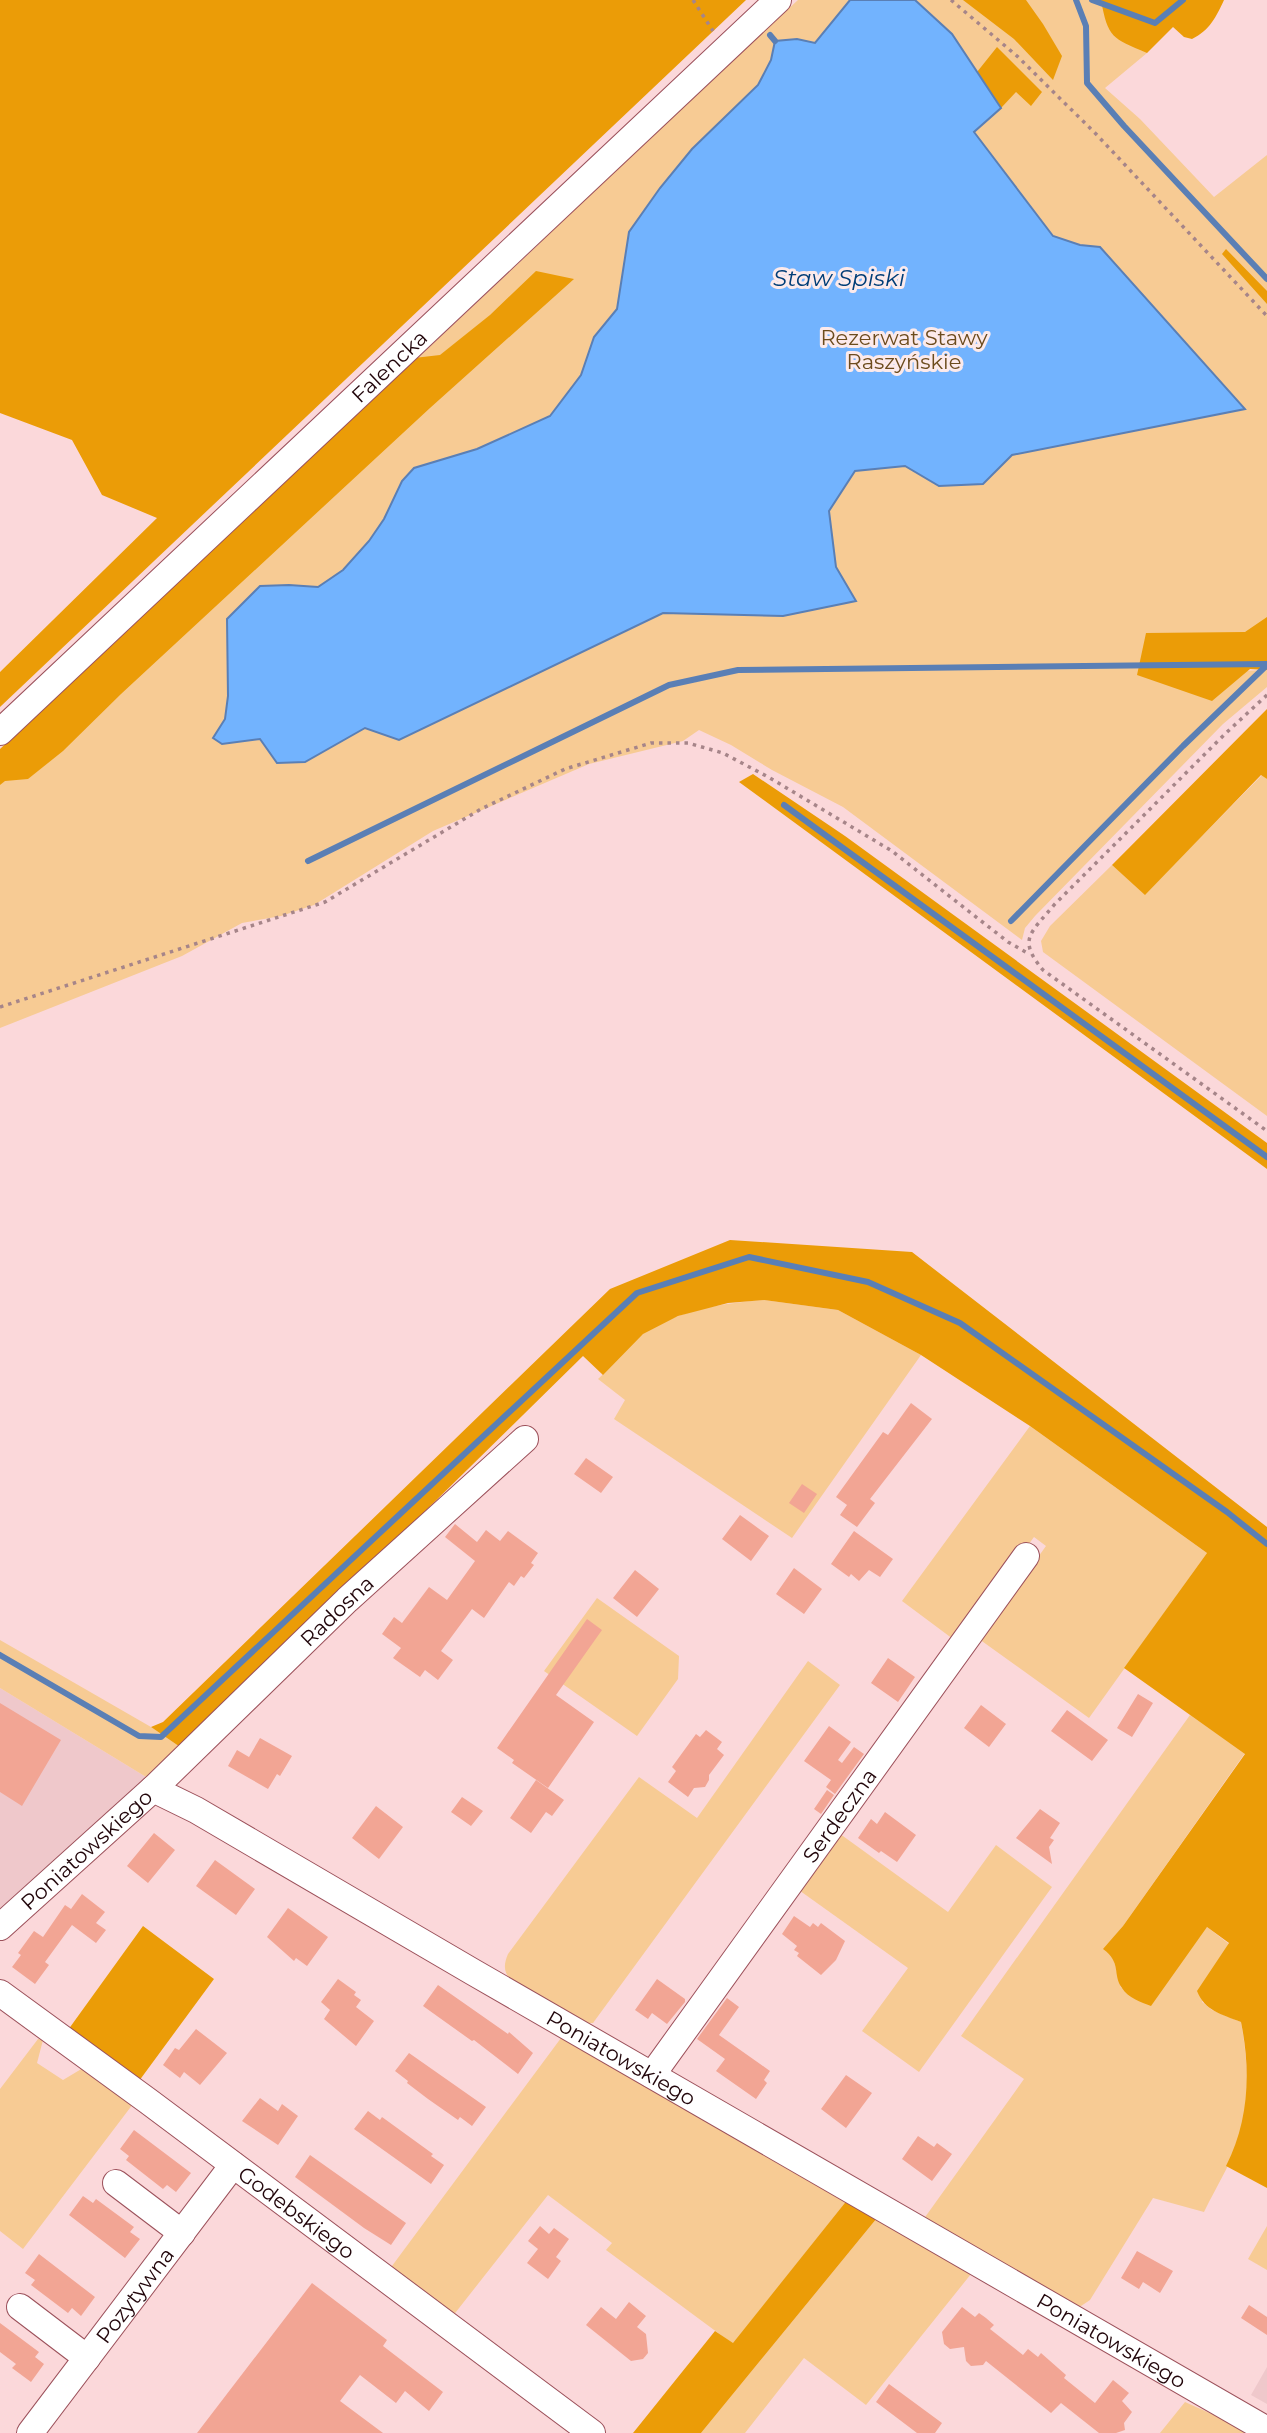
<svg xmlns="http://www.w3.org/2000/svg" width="1267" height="2433" font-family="Montserrat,sans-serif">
<rect width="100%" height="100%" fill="#fbd8da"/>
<path fill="#efc8cb" d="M0,1688L151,1780L0,1920Z
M1267,2367V2404L1251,2395Z"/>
<path fill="#f7cb94" d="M798,0H1168L1147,53L1105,88L1140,119L1214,197L1267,155V662L1140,663L1138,675L1267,670V687L1223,724L1035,916L1025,928L1022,940L843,807L772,770L731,745L699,730L683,741L589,764L433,831L314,905L281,916L242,923L182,956L0,1028V750L540,243L543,236Z
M1262,775L1267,779V1116L1043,952L1041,941L1050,926L1112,865L1145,894Z
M764,1300L838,1310L921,1355L792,1538L614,1419L625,1400L598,1379C614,1365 627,1345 644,1333C679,1310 723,1303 764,1300Z
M1030,1426L1207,1553L1089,1718L979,1639L1046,1546L1034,1537L957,1642L902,1601Z
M597,1598L679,1656L678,1679L637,1736L544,1671Z
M0,1640L151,1727L183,1749L151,1780L0,1688Z
M808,1661L840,1685L593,2023H581L511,1981C504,1972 503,1966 508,1954L639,1777L697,1818Z
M1190,1715L1245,1753L1123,1926L1104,1949L1113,1957L1121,1988L1207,1927L1229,1944L1202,2002L1212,2010L1241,2022C1247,2055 1250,2093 1243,2126C1236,2156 1217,2185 1204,2212L1153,2198L1090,2300L1081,2306L1071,2307L923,2220L1024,2079L961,2036Z
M836,1831L948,1912L996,1845L1052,1887L919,2072L862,2031L908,1968L796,1888Z
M564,2034L848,2199L733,2344L606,2250L612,2243L548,2195L452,2317L389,2270Z
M38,2039L43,2040L37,2063L63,2080L88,2065L136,2100L23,2249L0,2231V2089Z
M877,2218L971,2274L866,2405L804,2358L745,2433H701Z
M1267,2226V2270L1248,2259Z
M1185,2402L1254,2433H1160Z"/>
<path fill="#eb9c07" d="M0,0H746L0,707V672L157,518L102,495L72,440L0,413Z
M963,0H1026L1043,24L1062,56L1053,80L1014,39Z
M1101,0H1224C1216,17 1210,30 1192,39L1184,37L1173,27L1147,53C1112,38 1108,38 1101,0Z
M997,47L1042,92L1031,106L1016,92L1001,108L977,72Z
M1226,249L1267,291V304L1222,254Z
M536,271L574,279L430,408L121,694L63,751L28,779L5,781L0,785V749L414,358L440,355L490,315Z
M1267,617V670L1250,669L1212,701L1137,675L1146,633L1245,632Z
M1267,709V779L1261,775L1145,895L1112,865Z
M753,774L845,836L1267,1143V1169L739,782Z
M730,1240L912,1252L1267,1527V2188L1226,2166C1249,2121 1251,2071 1241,2022C1221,2014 1205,2011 1197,1991L1229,1943L1207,1927L1151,2006C1141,2002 1128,1998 1122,1988C1112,1974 1122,1963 1103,1949L1123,1926L1245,1754L1124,1668L1207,1553L1030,1426L921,1355L838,1310L764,1300L728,1303L678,1316L643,1334L603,1375L583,1356L183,1749L151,1727L163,1722L610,1289Z
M143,1926L214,1979L139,2081L68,2030Z
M848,2199L877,2218L701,2433H633L715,2331L733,2343Z"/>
<path fill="#72b3fe" stroke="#5a7fb5" stroke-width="2" d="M850,0H915L952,34L1001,108L974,132L1053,236L1080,245L1100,247L1245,409L1012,455L983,484L939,486L905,466L855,471L829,511L836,567L856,601L783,616L663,613L399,740L365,728L305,762L277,763L260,739L222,744L213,738L225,719L228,696L227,619L260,586L289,585L318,587L343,570L369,541L384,519L402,481L414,468L477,449L550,416L581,375L594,337L617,309L629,232L660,188L692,149L758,85L771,60L775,41L797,39L815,43Z"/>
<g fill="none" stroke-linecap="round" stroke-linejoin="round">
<path stroke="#5a7fb5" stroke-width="6" d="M1076,0L1086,26L1087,83L1124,126L1267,279
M1092,0L1155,23L1183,0
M770,35L775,41
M784,805L1267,1157
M308,861L669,685L738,670L1267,664
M1011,921L1183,746L1267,665
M0,1655L139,1736L161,1737L637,1293L749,1257L868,1282L960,1323L1227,1512L1267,1544"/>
</g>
<path fill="#f2a594" d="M911,1403L932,1419L870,1499L875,1503L857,1527L840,1515L847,1505L836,1497L883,1432L888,1435Z
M586,1458L613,1477L601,1493L574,1474Z
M802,1484L817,1494L804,1513L789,1503Z
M740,1515L769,1536L751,1561L722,1539Z
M455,1524L477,1542L486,1530L500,1541L508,1531L538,1553L531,1563L534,1565L524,1578L521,1576L514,1586L509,1582L484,1618L472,1609L441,1651L453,1660L438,1680L425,1670L420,1677L393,1658L401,1648L382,1634L394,1617L402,1623L429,1587L447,1600L475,1561L445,1537Z
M854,1531L893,1559L880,1577L869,1570L859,1581L851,1574L849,1577L831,1564Z
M794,1568L822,1589L804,1614L776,1594Z
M635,1570L659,1589L637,1617L613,1598Z
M587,1619L602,1630L556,1695L594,1722L548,1788L512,1763L514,1760L497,1748Z
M888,1658L915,1677L898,1702L871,1683Z
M1138,1694L1153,1703L1132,1737L1117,1728Z
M0,1703L61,1740L22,1806L0,1792Z
M981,1705L1006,1724L989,1747L964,1728Z
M1067,1710L1108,1740L1092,1761L1051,1731Z
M829,1726L851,1742L838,1760L842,1763L854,1747L864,1754L835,1794L826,1787L831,1780L804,1761Z
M706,1730L722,1742L717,1749L724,1755L709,1775V1780L705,1787L694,1788L688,1797L668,1782L676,1771L672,1767L696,1734L700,1737Z
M260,1738L292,1756L280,1776L277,1774L268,1789L228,1766L237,1750L249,1757Z
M536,1780L564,1800L552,1816L546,1812L531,1833L510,1818Z
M827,1790L834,1795L821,1814L814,1809Z
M462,1797L483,1811L471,1826L451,1812Z
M376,1806L403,1827L379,1859L352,1838Z
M1040,1809L1060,1823L1050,1838L1054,1840L1049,1847L1052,1864L1016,1838Z
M885,1812L916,1835L897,1862L881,1851L879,1853L858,1838L871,1819L877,1824Z
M154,1833L175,1850L148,1883L127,1866Z
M215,1860L255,1889L236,1915L196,1886Z
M82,1894L105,1912L96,1923L106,1930L96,1943L72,1925L45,1962L49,1965L35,1984L12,1967L21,1955L18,1953L34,1931L43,1937L65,1905L71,1909Z
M288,1908L328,1937L307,1966L296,1958L294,1961L267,1937Z
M794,1916L810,1927L813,1923L818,1927L821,1923L845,1941L836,1960L821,1975L797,1956L799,1953L794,1950L797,1946L782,1934Z
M338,1979L356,1992L354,1995L361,2000L356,2007L374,2021L356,2046L324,2019L330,2010L321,2002Z
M657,1979L685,1999V2002L667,2024L652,2013L648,2019L635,2010Z
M438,1985L508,2034L509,2032L533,2053L518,2074L474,2040L472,2041L423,2006Z
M727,1998L739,2007L719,2035L770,2071L764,2080L767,2083L756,2099L716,2071L725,2059L697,2039Z
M196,2029L227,2053L200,2085L184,2072L180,2078L163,2065L175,2048L179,2050Z
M409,2053L486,2107L472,2126L460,2117L458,2120L428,2099L407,2083L408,2081L395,2071Z
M846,2075L872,2093L846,2128L821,2109Z
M260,2098L278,2111L282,2104L298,2116L278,2145L242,2121Z
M368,2111L380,2120L382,2117L433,2154L431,2156L444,2165L431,2184L354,2129Z
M134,2130L191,2173L176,2192L167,2185L163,2189L126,2160L129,2156L120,2149Z
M918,2136L934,2147L937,2143L952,2154L932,2181L902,2159Z
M310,2155L406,2223L391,2245L364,2228L295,2177Z
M83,2196L93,2203L96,2199L134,2227L130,2232L140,2239L125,2258L69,2215Z
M540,2226L549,2234L554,2228L569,2239L556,2257L561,2261L548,2279L527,2263L538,2249L528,2241Z
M1137,2251L1173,2271L1160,2293L1143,2282L1139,2289L1121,2278Z
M39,2254L95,2297L81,2316L72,2308L68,2313L31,2285L35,2280L25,2273Z
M312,2283L387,2340L383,2346L443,2392L429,2411L405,2391L396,2403L360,2375L340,2401L383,2433H197Z
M629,2302L646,2316L637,2327L646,2334L648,2353L643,2359L631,2361L586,2325L601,2307L616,2319Z
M1249,2305L1267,2317V2335L1241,2318Z
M962,2307L975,2317L979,2313L986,2318L994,2325L990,2329L1023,2355L1028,2349L1038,2357L1041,2353L1066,2375L1064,2378L1095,2403L1113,2380L1129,2393L1122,2401L1132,2412L1124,2423L1125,2430L1116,2433H1099L1061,2403L1051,2413L986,2361L983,2365L971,2366L966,2361L964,2347L950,2349L944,2344L942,2332Z
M0,2323L39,2352L35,2357L44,2364L31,2382L12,2368L16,2364L0,2352Z
M889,2384L942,2423L935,2433H917L876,2402Z"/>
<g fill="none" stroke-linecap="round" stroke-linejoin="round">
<defs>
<g id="minor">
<path id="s1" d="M0,732L778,0"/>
<path id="s2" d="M153,1789L347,1600L525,1439"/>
<path id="s3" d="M0,1927L153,1789L196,1810L473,1972L1267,2430"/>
<path id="s4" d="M0,1993L148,2101L592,2433"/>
<path id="s5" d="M652,2075L1026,1556"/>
<path d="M116,2183L182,2233"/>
<path d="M20,2307L87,2358"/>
<path id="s6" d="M30,2433L233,2165"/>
</g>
</defs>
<use href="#minor" stroke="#9c515b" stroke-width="28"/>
<path stroke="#a68589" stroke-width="3.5" stroke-dasharray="3.5 5" stroke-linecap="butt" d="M693,0L713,31
M951,0L1017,56L1096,134L1267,316
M1267,695L1226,733L1054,905C1031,933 1017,939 1043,970L1267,1131
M0,1007L325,902L481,809L565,769L651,743H688L723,753L770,778L892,851L1008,942L1029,954"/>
<use href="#minor" stroke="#fff" stroke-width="26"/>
</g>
<g text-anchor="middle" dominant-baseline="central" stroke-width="6" stroke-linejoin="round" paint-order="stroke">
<g font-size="21" fill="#6c4b1d" stroke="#fceaeb">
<text x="904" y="337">Rezerwat Stawy<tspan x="904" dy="24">Raszyńskie</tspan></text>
</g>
<g font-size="21" fill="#21050a" stroke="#fceaeb">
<text stroke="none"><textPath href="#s1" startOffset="534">Falencka</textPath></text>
<text stroke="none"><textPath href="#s2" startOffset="256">Radosna</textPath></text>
<text stroke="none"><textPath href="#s5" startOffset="320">Serdeczna</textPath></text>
<text stroke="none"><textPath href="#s3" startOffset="116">Poniatowskiego</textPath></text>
<text stroke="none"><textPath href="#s3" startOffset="746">Poniatowskiego</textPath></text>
<text stroke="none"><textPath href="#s4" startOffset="369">Godebskiego</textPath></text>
<text stroke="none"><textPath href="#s6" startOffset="173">Pozytywna</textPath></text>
<text stroke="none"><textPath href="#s3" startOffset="1312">Poniatowskiego</textPath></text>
</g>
<g font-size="23" font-style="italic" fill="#003d77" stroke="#fceaeb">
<text x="839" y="278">Staw Spiski</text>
</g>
</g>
</svg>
